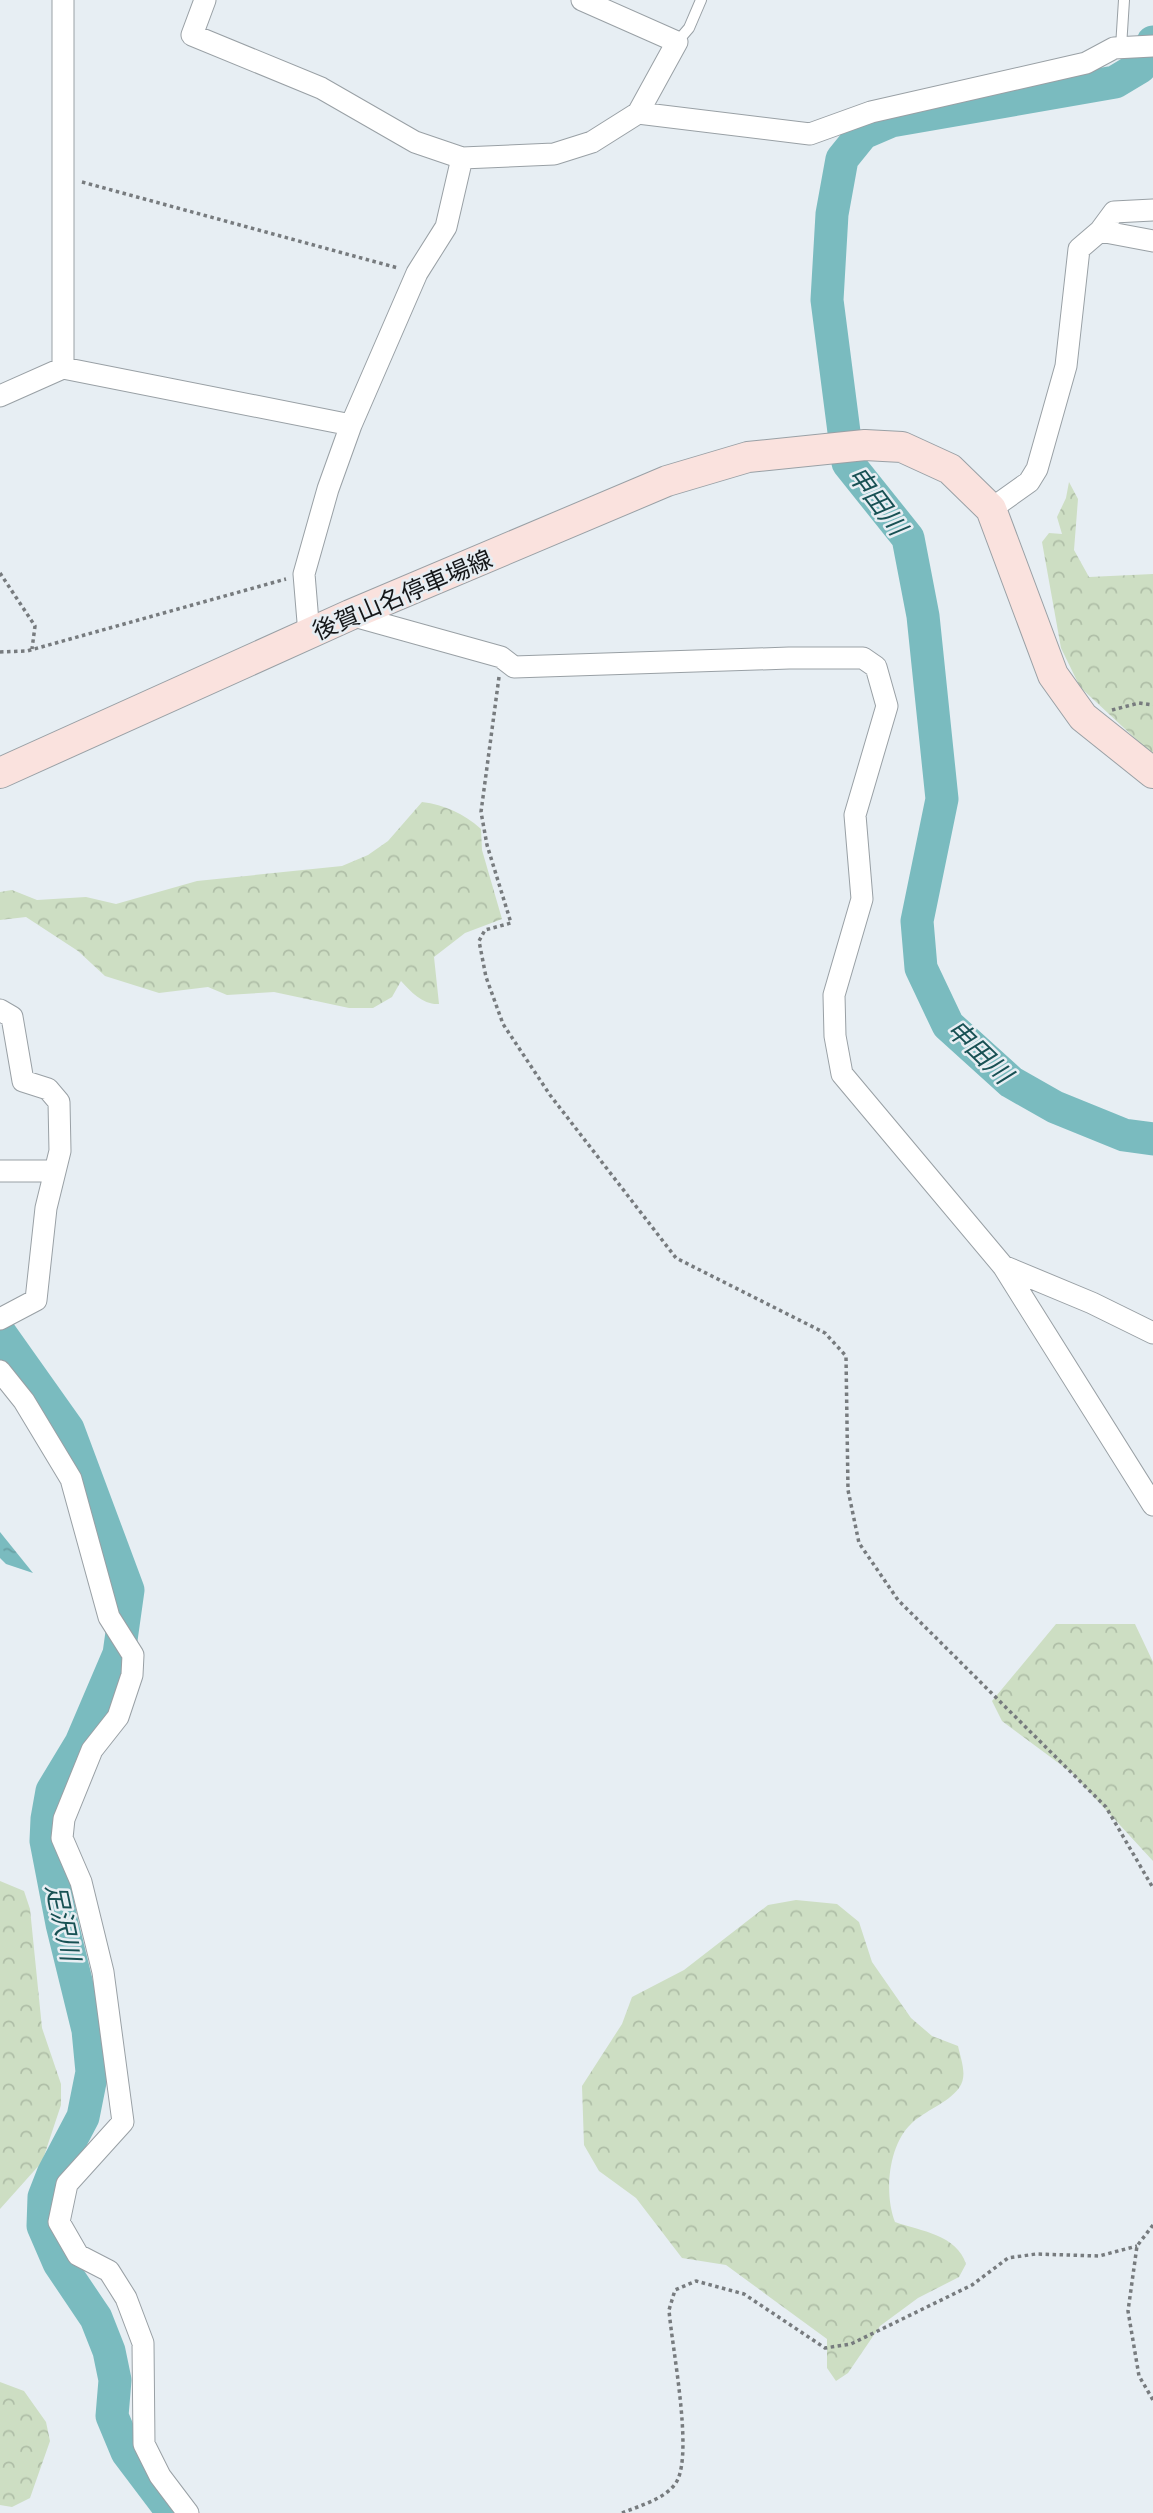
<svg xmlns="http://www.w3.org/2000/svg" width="1153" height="2513" font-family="'Open Sans','Noto Sans JP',sans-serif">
<defs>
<pattern id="forest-crowns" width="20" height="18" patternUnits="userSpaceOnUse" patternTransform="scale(1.75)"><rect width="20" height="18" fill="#cddec3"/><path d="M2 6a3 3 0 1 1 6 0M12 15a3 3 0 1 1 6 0" fill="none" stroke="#afbea7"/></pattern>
<pattern id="water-ripples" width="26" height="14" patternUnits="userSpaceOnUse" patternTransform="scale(1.75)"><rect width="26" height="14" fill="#7abbbf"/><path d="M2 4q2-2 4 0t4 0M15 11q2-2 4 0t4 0" fill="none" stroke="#69a0a4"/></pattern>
</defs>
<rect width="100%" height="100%" fill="#e7eef3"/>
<path fill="url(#forest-crowns)" d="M1069,482L1078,499L1074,550L1089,577L1153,574V755L1080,687L1061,648L1042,542L1049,533L1062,534L1057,517L1066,498Z
M422,802C445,805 463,813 481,829L482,850L502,919L465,933L434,957L439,1004C423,1005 411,992 401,981L392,997L373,1008H349L274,992L227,995L208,987L159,993L105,976L78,951L26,917L0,920V892L12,890L37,900L86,897L116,904L197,881L342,866L368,855L388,841Z
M1056,1624H1135L1153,1662V1861L1072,1773L1002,1721L992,1701Z
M0,1881L24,1891L30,1909L42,2028L61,2084V2105L42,2162L0,2209Z
M796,1900L837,1904L859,1922L872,1962L911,2018L932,2036L958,2046C961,2060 968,2076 959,2088C948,2103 924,2111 911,2124C888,2146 884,2194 895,2222C921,2231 957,2235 966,2264L959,2277L918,2298L880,2326L848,2373L836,2381L827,2368V2339L726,2265L682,2258L636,2198L599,2171L584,2145L582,2086L622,2024L632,1997L684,1970L768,1905Z
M0,2382L24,2391L46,2422L50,2441L30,2498L12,2507L0,2505Z"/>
<path fill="url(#water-ripples)" d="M0,1532L33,1573L6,1564L0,1558Z"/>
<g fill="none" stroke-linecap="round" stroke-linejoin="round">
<path stroke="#7abbbf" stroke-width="33" d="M1153,42L1140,67L1115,82L891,121L863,133L842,159L832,214L827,300L848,463L908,538L923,616L942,799L917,921L921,968L948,1025L1011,1082L1055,1107L1124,1135L1153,1139
M0,1333L68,1429L128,1590L119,1654L81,1743L52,1791L47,1819L46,1841L62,1924L88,2030L92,2072L83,2117L53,2174L44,2197L43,2226L59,2263L96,2318L109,2351L115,2380L112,2416L127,2452L173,2513"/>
<defs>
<path id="lane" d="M677,42L689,28L701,0
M1121,47L1124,0"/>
<path id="street" d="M205,0L192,35L321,88L415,142L462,158
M638,113L810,134L871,112L1086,63L1114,48L1153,46
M1100,231L1114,212L1153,210
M63,368V0
M0,396L63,368L351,425
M991,509L1029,482L1037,469L1066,366L1079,249L1100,231L1153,241
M350,615L501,657L514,667L789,658H863L876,667L887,706L855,815L862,899L834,995L835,1036L842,1074L1003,1266L1153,1505
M309,634L304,574L328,489L351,425L417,273L446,227L462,158L554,154L592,142L638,113L677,42L582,0
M0,1010L12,1017L23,1081L48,1089L59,1102L60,1151L46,1208L36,1300L0,1319
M0,1171H55
M1003,1266L1092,1303L1153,1333
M0,1371L24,1401L71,1479L109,1617L133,1655L132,1675L118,1717L92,1750L64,1819L62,1838L81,1882L103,1972L123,2122L67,2184L59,2222L78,2255L109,2271L126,2298L143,2343L144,2444L160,2476L188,2513"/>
<path id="secondary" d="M0,773L350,615L667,481L748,457L865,445L902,447L950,469L991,509L1053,675L1083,717L1153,773"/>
</defs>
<use href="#lane" stroke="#99a0a5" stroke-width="12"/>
<use href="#street" stroke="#99a0a5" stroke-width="23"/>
<use href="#secondary" stroke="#99a0a5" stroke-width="32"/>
<path stroke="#777b7e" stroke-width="3.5" stroke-dasharray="3.5 3.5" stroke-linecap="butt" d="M82,182L398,268
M0,573L35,626L32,649
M0,652L27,651L286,579
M499,677L481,812L487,845L511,923L485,930L479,941L486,977L503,1024L550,1095L676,1258L825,1333L846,1356L848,1490L859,1543L898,1600L1106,1807L1153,1888
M1112,710L1139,703L1153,705
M1153,2225L1137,2246L1128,2311L1139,2376L1153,2400
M622,2513C639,2506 668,2498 677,2481C693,2451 672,2348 669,2310L675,2290L696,2281L744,2294L825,2348L851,2344L972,2285L1008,2258L1036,2254L1099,2256L1137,2246"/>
<use href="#lane" stroke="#fff" stroke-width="10"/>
<use href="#street" stroke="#fff" stroke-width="21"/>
<use href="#secondary" stroke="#fae2de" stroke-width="30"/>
</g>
<g text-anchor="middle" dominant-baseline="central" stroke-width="5" stroke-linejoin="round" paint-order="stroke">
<g font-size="24" fill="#151719" stroke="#e7eef3">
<text transform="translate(402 594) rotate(-23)">後賀山名停車場線</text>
</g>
<g font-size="26" font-style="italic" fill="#185154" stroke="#e7eef3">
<text transform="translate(878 500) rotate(53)">申田川</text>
<text transform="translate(980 1051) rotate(44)">申田川</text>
<text transform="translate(64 1922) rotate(78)">足沢川</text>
</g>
</g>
</svg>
